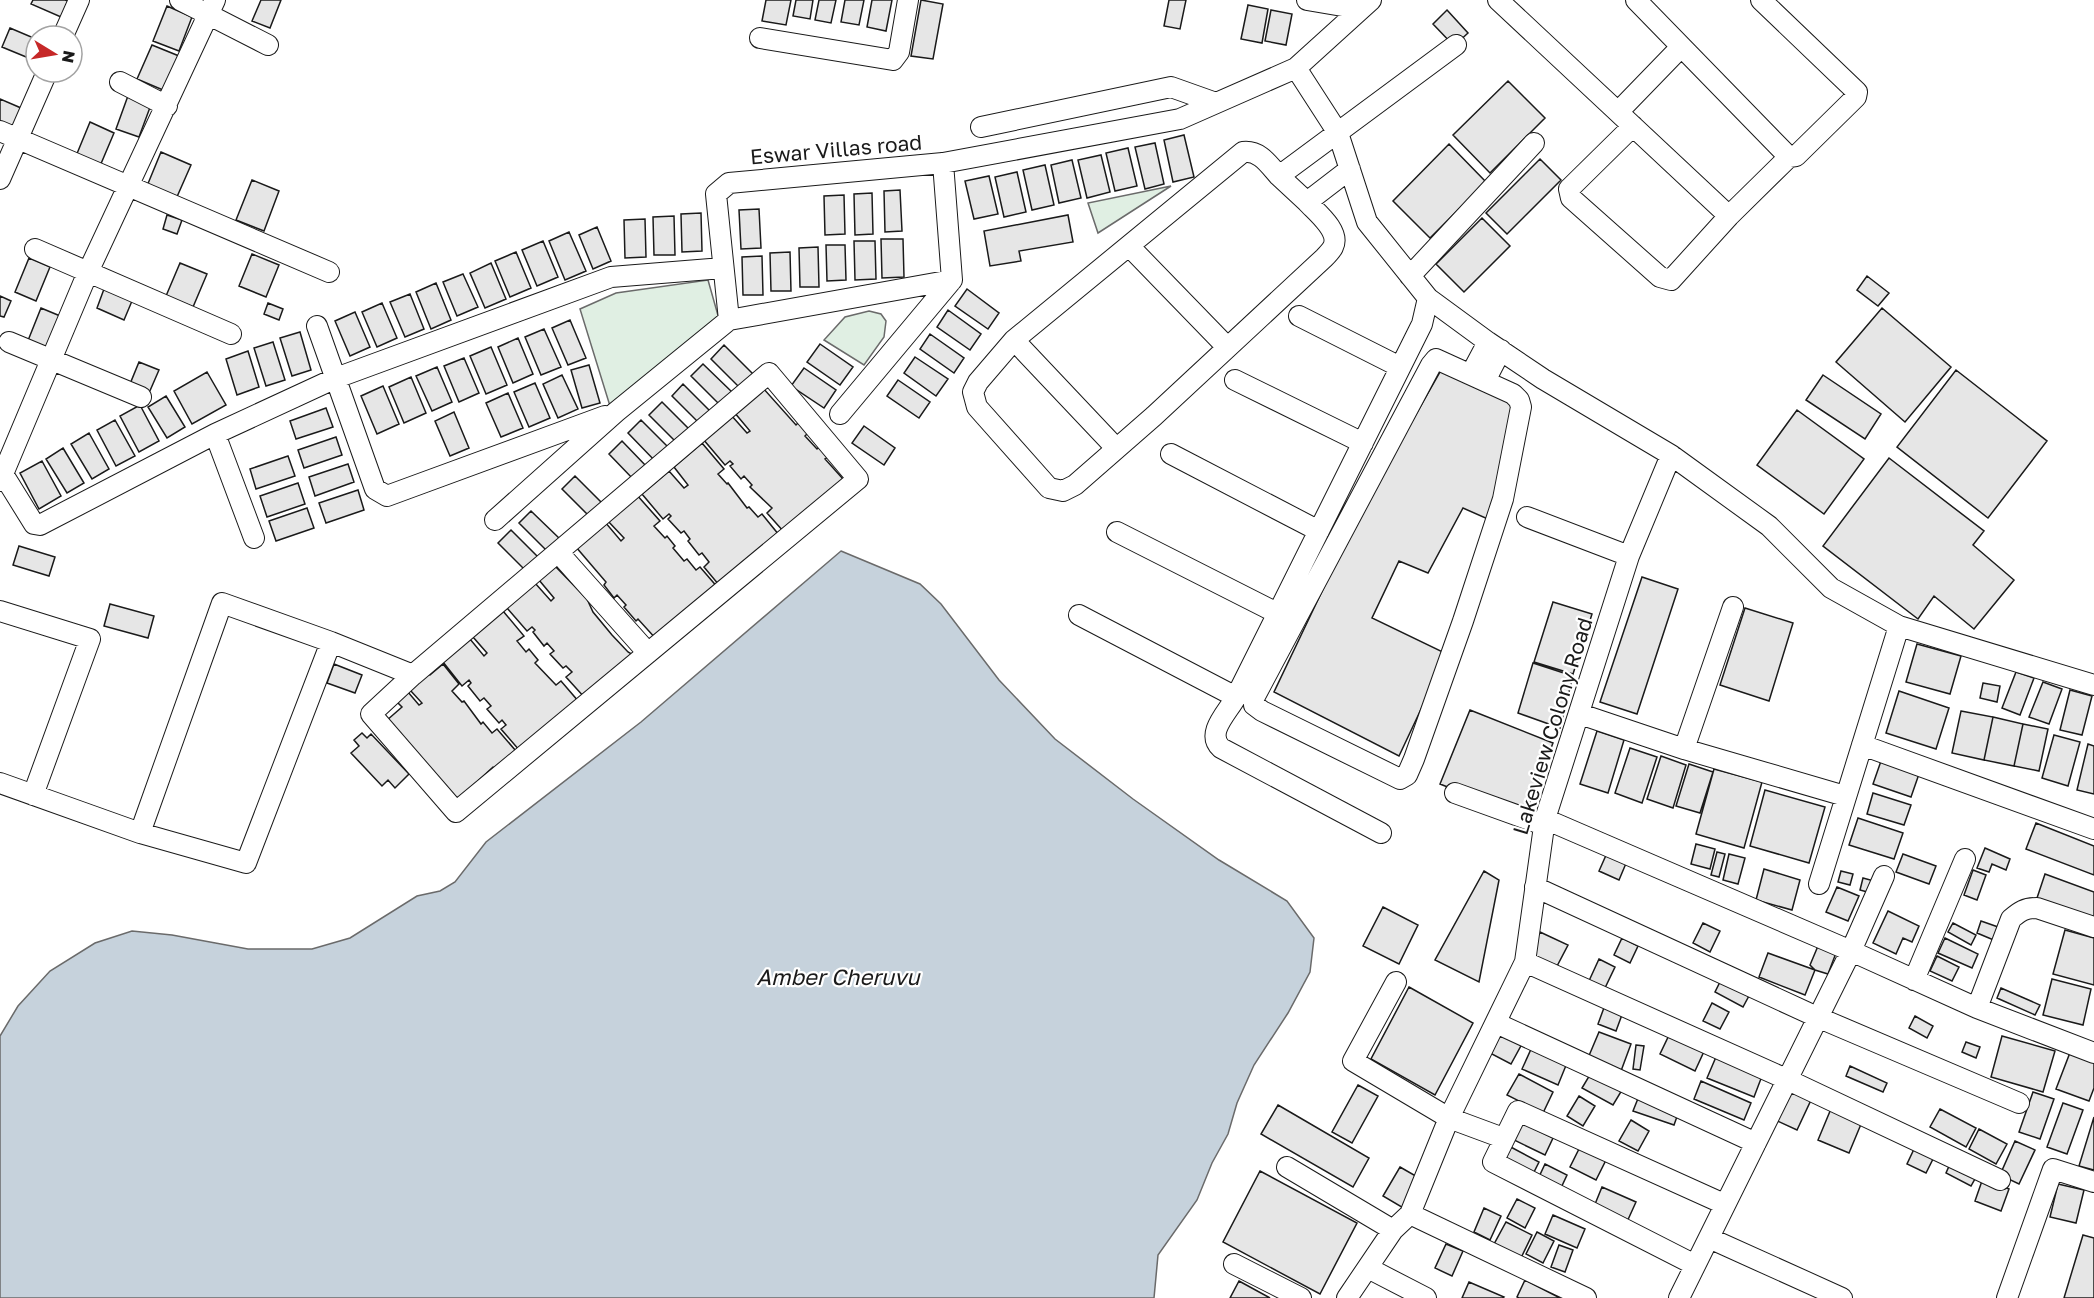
<svg xmlns="http://www.w3.org/2000/svg" width="2094" height="1298" font-family="'Golos Text',sans-serif">
<rect width="100%" height="100%" fill="#fff"/>
<path fill="#e0efe3" stroke="#6a6a6a" stroke-width="1.5" d="M1171,186L1098,233L1088,203Z
M708,280L719,319L610,406L580,309L616,293Z
M869,311L881,314L886,321L884,337L864,365L824,340L845,317Z"/>
<path fill="#c6d2dc" stroke="#6a6a6a" stroke-width="1.5" d="M841,551L920,584L941,604L999,680L1055,739L1133,799L1219,860L1287,901L1314,938L1310,972L1288,1013L1254,1065L1237,1103L1228,1134L1212,1163L1197,1200L1158,1255L1154,1298H0V1036L18,1006L50,971L95,943L132,931L172,935L248,949H312L350,938L417,896L440,891L455,882L486,842L641,722Z"/>
<path fill="#e6e6e6" stroke="#1a1a1a" stroke-width="1.5" d="M33,0H65L68,1L61,17L31,4Z
M261,0H281L270,28L252,21Z
M766,0H791L786,25L762,21Z
M796,0H813L810,19L793,16Z
M819,0H836L831,23L815,20Z
M845,0H864L859,25L841,22Z
M872,0H892L886,31L867,27Z
M921,0L943,4L933,59L911,56Z
M1169,0H1186L1180,29L1164,26Z
M1248,5L1268,9L1262,43L1241,39Z
M167,6L192,17L179,51L153,41Z
M1271,10L1292,14L1286,45L1265,41Z
M1447,10L1468,33L1454,46L1433,24Z
M10,28L36,39V46L31,59L2,47Z
M152,45L179,56L163,90L137,79Z
M1508,81L1545,118L1490,173L1453,135Z
M129,93L152,102L139,137L116,129Z
M0,99L21,108L12,128L0,123Z
M90,122L114,133L100,166L76,156Z
M1184,135L1194,177L1173,182L1164,140Z
M1155,143L1164,184L1145,189L1135,147Z
M1449,144L1486,182L1430,238L1393,201Z
M1128,148L1137,186L1115,191L1106,153Z
M161,152L191,165L176,199L147,186Z
M1101,155L1110,192L1087,198L1078,160Z
M1540,159L1561,180L1507,234L1486,213Z
M1072,160L1081,198L1059,203L1051,165Z
M1045,165L1054,205L1032,210L1023,170Z
M1017,172L1026,212L1004,217L995,177Z
M989,176L998,214L974,219L965,181Z
M252,180L279,191L264,231L236,220Z
M900,190L902,231L885,232L884,191Z
M872,193L873,234L855,235L854,194Z
M844,195L845,234L825,235L824,196Z
M759,209L761,248L741,249L739,210Z
M701,213L702,251L682,252L681,214Z
M167,215L182,220L177,234L163,229Z
M1068,215L1073,242L1019,251L1021,261L990,266L984,231Z
M674,216L675,255H654L653,217Z
M1482,218L1510,246L1464,292L1436,264Z
M645,219L646,257L625,258L624,220Z
M597,227L611,261L593,269L579,235Z
M569,232L586,271L565,280L549,241Z
M881,239H903L904,277L882,278Z
M543,241L558,277L537,286L522,250Z
M854,241H875L876,279L855,280Z
M826,245H845L846,280L827,281Z
M818,247L819,287H800L799,248Z
M516,252L531,288L510,297L495,261Z
M790,252L791,291H771L770,253Z
M252,254L279,265L266,297L239,286Z
M762,256L763,295H743L742,257Z
M29,258L50,267L36,301L15,292Z
M180,263L207,274L193,307L166,296Z
M491,263L506,299L485,308L470,273Z
M463,274L478,307L457,316L443,282Z
M1867,276L1889,293L1878,306L1857,290Z
M436,283L451,320L431,329L416,292Z
M104,289L132,301L124,320L97,308Z
M967,289L999,313L988,329L955,306Z
M410,294L424,329L405,337L390,302Z
M0,296L11,301L4,317L0,316Z
M268,303L283,309L279,320L264,314Z
M382,303L397,338L377,347L362,312Z
M41,308L65,318L50,353L27,343Z
M1882,308L1951,367L1905,422L1836,362Z
M948,310L981,334L970,350L937,327Z
M355,312L370,347L350,356L335,321Z
M570,320L586,358L568,365L552,328Z
M544,329L561,367L541,375L525,337Z
M300,332L311,370L292,376L280,338Z
M930,334L964,358L954,373L920,349Z
M518,338L533,374L513,383L498,347Z
M273,342L285,380L266,386L254,348Z
M820,344L853,367L840,385L807,362Z
M724,345L753,374L740,388L711,359Z
M491,347L507,385L486,394L470,356Z
M248,351L259,387L237,395L226,359Z
M915,357L948,379L936,396L904,373Z
M464,358L479,393L459,402L444,366Z
M139,362L159,370L149,393L130,384Z
M703,364L733,393L721,406L691,376Z
M589,365L600,403L582,408L571,370Z
M1444,365L1517,402L1490,520L1463,508L1428,573L1399,561L1372,618L1447,654L1399,756L1274,692L1356,520Z
M437,367L452,402L432,411L416,376Z
M804,368L836,390L824,408L791,386Z
M1956,370L2047,441L1988,518L1897,447Z
M207,372L226,405L192,424L174,391Z
M562,375L578,409L558,418L543,384Z
M1823,375L1881,414L1865,439L1806,400Z
M411,377L426,413L404,423L389,387Z
M898,380L930,402L919,418L887,396Z
M535,383L550,418L529,427L514,392Z
M683,384L711,412L700,424L672,396Z
M383,386L399,424L377,434L361,396Z
M762,387L796,425L799,422L808,433L805,436L817,449L819,447L828,457L825,459L843,479L784,532L767,513L772,508L750,487L752,485L744,476L741,479L730,466L733,464L730,461L725,465L703,439L731,415L747,433L750,431L734,412Z
M508,393L523,428L501,437L486,403Z
M166,396L185,427L167,438L148,407Z
M662,402L690,430L677,443L649,415Z
M140,405L159,441L139,452L120,416Z
M326,408L333,427L296,439L290,421Z
M1797,410L1864,459L1824,514L1757,465Z
M454,412L469,448L450,456L435,421Z
M115,420L135,456L116,466L97,430Z
M641,420L669,448L656,462L628,433Z
M864,426L895,448L884,465L852,443Z
M89,433L109,469L92,479L71,444Z
M336,437L342,455L304,468L298,450Z
M622,441L647,467L634,480L609,454Z
M702,443L724,469L718,474L727,484L728,483L747,508L749,507L758,517L762,514L779,535L719,585L704,567L709,562L702,553L699,555L688,541L690,539L684,531L681,533L668,519L671,516L669,514L663,519L642,494L669,471L684,488L688,485L674,467Z
M63,448L84,483L67,493L46,459Z
M288,456L295,476L256,489L250,469Z
M1889,458L1984,531L1973,545L2014,580L1974,629L1934,596L1918,619L1823,546Z
M42,461L61,496L39,509L20,473Z
M348,464L354,482L315,496L309,477Z
M575,476L603,504L590,517L562,489Z
M298,483L305,504L267,517L260,496Z
M358,490L364,510L326,523L319,503Z
M636,494L660,521L654,526L665,538L667,536L675,546L673,548L684,561L687,559L696,570L700,567L719,589L657,640L638,619L636,621L624,607L626,605L617,595L614,598L604,585L606,582L576,547L605,522L621,541L624,538L607,520Z
M307,508L314,528L276,541L269,521Z
M531,511L560,539L548,552L519,523Z
M511,530L538,557L525,570L498,543Z
M19,546L55,557L49,576L13,565Z
M554,565L587,599L593,612L612,635L628,652L635,656L585,698L566,677L572,672L566,666L563,668L550,654L554,651L547,643L544,646L533,632L535,630L532,627L527,631L507,608L535,583L551,601L554,598L539,580Z
M1642,577L1678,589L1637,714L1600,702Z
M1553,602L1592,614L1573,674L1534,662Z
M110,604L154,616L148,638L104,626Z
M1745,608L1793,623L1769,701L1720,685Z
M503,611L524,636L517,641L526,652L529,649L538,660L535,663L556,685L561,681L579,702L520,751L501,729L506,725L502,720L499,723L487,709L491,706L484,698L480,701L468,686L471,683L469,680L462,686L443,662L470,639L484,656L487,653L473,637Z
M1917,644L1961,656L1950,694L1906,682Z
M1533,663L1573,676L1560,728L1518,713Z
M334,664L362,675L355,693L327,683Z
M443,664L459,684L452,691L462,702L464,701L481,724L483,722L492,733L497,729L516,751L496,771L493,767L454,803L386,721L402,707L397,702L408,692L419,705L422,703L410,690L428,672L430,675Z
M2016,672L2034,678L2020,715L2002,708Z
M2043,682L2062,689L2049,724L2029,717Z
M1983,683L2000,686L1997,702L1980,698Z
M2070,690L2092,696L2082,735L2060,730Z
M1899,691L1949,708L1936,749L1886,733Z
M1470,710L1553,743L1524,817L1440,784Z
M1961,711L1993,717L1984,760L1952,753Z
M1993,717L2023,724L2014,766L1984,760Z
M2023,724L2048,729L2039,771L2014,766Z
M1597,731L1624,740L1608,793L1580,784Z
M362,733L367,738L371,734L409,774L395,788L388,780L382,786L351,753L359,746L354,740Z
M2054,735L2080,742L2068,786L2042,778Z
M2088,744L2094,746V794L2077,790Z
M1630,748L1657,757L1642,803L1615,793Z
M1661,756L1686,765L1673,808L1647,799Z
M1881,761L1919,774L1911,797L1873,784Z
M1689,764L1713,772L1700,813L1676,806Z
M1714,769L1762,782L1744,848L1696,834Z
M1765,790L1825,807L1809,863L1750,846Z
M1873,793L1911,805L1904,825L1867,814Z
M1858,818L1903,833L1894,859L1849,845Z
M2036,823L2094,846V875L2026,849Z
M1696,844L1715,849L1710,869L1691,864Z
M1985,848L2010,859L2006,870L1992,864L1989,872L1977,868Z
M1717,852L1725,854L1719,877L1711,875Z
M1607,853L1627,861L1619,880L1599,871Z
M1729,854L1745,858L1738,884L1723,880Z
M1903,854L1936,866L1929,884L1896,872Z
M1764,869L1800,880L1792,910L1756,900Z
M1973,870L1986,875L1977,900L1964,895Z
M1484,871L1499,880L1479,982L1435,960Z
M1841,871L1853,874L1850,885L1838,882Z
M2045,874L2094,892V918L2037,898Z
M1863,878L1874,881L1871,893L1860,890Z
M1837,887L1859,896L1848,921L1826,912Z
M1383,907L1418,925L1399,964L1363,946Z
M1888,911L1919,926L1912,942L1903,938L1896,954L1873,943Z
M1981,921L2001,928L1996,941L1977,933Z
M1703,923L1720,931L1710,952L1693,943Z
M1953,923L1976,935L1971,945L1948,932Z
M2065,930L2094,938V985L2053,974Z
M1540,932L1568,945L1556,968L1528,955Z
M1622,938L1638,946L1630,963L1614,955Z
M1945,938L1978,954L1972,968L1938,953Z
M1818,946L1836,953L1828,974L1815,970L1810,965Z
M1768,953L1815,970L1805,995L1759,977Z
M1937,956L1959,967L1952,981L1930,971Z
M1599,959L1615,967L1604,990L1588,983Z
M1722,978L1751,992L1743,1007L1715,992Z
M2052,979L2091,989L2083,1025L2043,1015Z
M1409,987L1473,1023L1435,1095L1371,1059Z
M2001,988L2040,1005L2035,1015L1997,998Z
M1712,1003L1729,1012L1720,1029L1703,1021Z
M1605,1005L1623,1012L1616,1031L1598,1024Z
M1915,1016L1933,1026L1927,1038L1909,1028Z
M1500,1030L1523,1042L1511,1064L1488,1052Z
M1671,1031L1706,1047L1695,1071L1660,1054Z
M1599,1032L1631,1044L1621,1071L1588,1058Z
M2002,1036L2055,1051L2043,1092L1991,1077Z
M1966,1042L1980,1047L1976,1058L1962,1052Z
M1636,1045L1644,1046L1640,1070L1633,1069Z
M1532,1047L1567,1063L1558,1085L1522,1069Z
M2071,1050L2094,1058V1088L2089,1101L2056,1089Z
M1716,1057L1762,1076L1754,1097L1707,1078Z
M1850,1066L1887,1083L1883,1092L1846,1076Z
M1591,1073L1622,1090L1613,1105L1582,1088Z
M1519,1074L1553,1092L1543,1113L1507,1095Z
M1701,1081L1751,1103L1744,1120L1694,1099Z
M1358,1085L1378,1096L1352,1143L1332,1132Z
M1787,1089L1811,1100L1797,1130L1773,1119Z
M2033,1092L2054,1099L2040,1139L2019,1132Z
M1579,1096L1595,1106L1583,1126L1567,1116Z
M1639,1096L1679,1111L1674,1125L1633,1111Z
M2063,1103L2083,1110L2067,1154L2047,1147Z
M1833,1104L1864,1117L1849,1153L1818,1140Z
M1278,1105L1369,1158L1353,1187L1261,1134Z
M1940,1109L1976,1128L1966,1147L1930,1127Z
M2094,1117V1170L2079,1166Z
M1631,1120L1649,1131L1638,1151L1619,1141Z
M1519,1121L1553,1138L1545,1155L1510,1138Z
M1979,1129L2007,1144L1996,1164L1969,1149Z
M2015,1141L2035,1150L2019,1184L2000,1175Z
M1507,1145L1539,1162L1531,1178L1499,1161Z
M1580,1147L1606,1160L1596,1180L1570,1167Z
M1915,1147L1934,1157L1926,1173L1907,1164Z
M1545,1164L1567,1175L1560,1190L1538,1179Z
M1950,1164L1976,1177L1971,1186L1946,1173Z
M1400,1167L1421,1179L1405,1209L1383,1196Z
M1260,1171L1357,1223L1320,1294L1223,1242Z
M1983,1178L2009,1189L2001,1211L1975,1201Z
M2058,1184L2084,1190L2076,1223L2050,1217Z
M1602,1187L1636,1202L1626,1224L1593,1209Z
M1517,1199L1535,1208L1525,1228L1507,1218Z
M1484,1208L1501,1216L1490,1240L1474,1232Z
M1553,1215L1585,1229L1577,1248L1545,1234Z
M1506,1222L1532,1235L1520,1260L1493,1246Z
M1537,1232L1554,1241L1543,1263L1526,1254Z
M2083,1235L2094,1238V1298H2064Z
M1446,1244L1463,1251L1452,1276L1435,1268Z
M1559,1245L1573,1250L1565,1272L1551,1267Z
M1525,1280L1560,1298H1519L1517,1297Z
M1239,1281L1270,1298H1230Z
M1469,1282L1504,1297L1503,1298H1462Z"/>
<g fill="none" stroke-linecap="round" stroke-linejoin="round">
<defs>
<path id="minor" d="M180,0L268,45
M1307,0L1360,9
M1498,0L1729,216L1789,157L1796,156L1856,97L1857,92L1761,0
M1636,0L1789,157
M63,36L79,0
M760,38L893,60L899,52L908,0
M1296,68L1338,133L1367,222L1428,298L1488,342L1543,379L1671,455L1769,526L1831,588L1899,626L2094,685
M120,82L167,106
M1618,112L1681,47
M1633,126L1569,189L1571,198L1660,277L1671,280L1729,216
M981,127L1171,87L1216,103
M0,131L329,272
M1350,169L1307,202C1316,212 1341,231 1333,247C1331,251 1327,255 1324,258L1154,416L1075,485L1063,491L1049,488L977,407L973,392L978,382L1014,340L1243,152C1260,150 1269,165 1279,176L1456,45
M1279,176L1307,202
M0,179L47,72
M1129,246L1227,347
M35,249L231,334
M1410,276L1534,143
M1299,316L1400,367
M729,320L952,280
M317,326L375,489L387,496L605,416
M1014,340L1116,448
M9,342L141,397
M1436,359L1513,394L1519,400L1521,407L1503,499L1463,621L1414,759L1407,775L1400,779L1262,711L1254,705V698L1431,365Z
M769,373L858,479L456,812L371,714L413,675Z
M1471,374L1488,342
M1235,380L1363,443
M1485,381L1501,350
M840,414L952,280L943,163
M215,434L254,538
M1171,454L1319,531
M3,474L34,524L40,525L215,434L336,378L611,277L723,268
M0,481L88,272L215,0
M1527,517L1629,556
M495,520L616,412L729,320L716,194L729,183L943,163L1180,119L1296,68L1371,0
M1117,532L1277,613
M558,552L648,653
M0,611L90,639L33,795
M1079,615L1236,697
M1580,714L1684,749L1845,796
M1862,745L2094,829
M1684,749L1733,607
M0,783L140,833L246,863L331,642
M1455,793L1544,825
M1545,819L1851,951L1977,1008L2094,1053
M140,833L222,603L331,642L413,675
M1381,833L1221,748C1205,733 1228,712 1236,697L1422,324L1428,298
M1819,884L1899,626
M1535,887L1817,1017L2019,1103
M1525,962L1786,1079L2000,1180
M1914,980L1965,859
M1396,982L1353,1061L1449,1118L1503,1138
M1977,1008L2011,919C2020,911 2025,908 2037,908L2094,927
M1496,1023L1756,1143
M1287,1167L1393,1230
M1410,1214L1586,1298
M1709,1238L1842,1298
M1234,1264L1301,1298
M1695,1265L1493,1162L1518,1111L1724,1204
M1368,1268L1426,1298
M1347,1298L1393,1230L1410,1214L1449,1118L1525,962L1545,819L1629,556L1671,455
M1679,1298L1851,951L1884,876
M2007,1298L2053,1169L2094,1182"/>
</defs>
<use href="#minor" stroke="#1a1a1a" stroke-width="22"/>
<use href="#minor" stroke="#fff" stroke-width="20"/>
</g>
<g text-anchor="middle" dominant-baseline="central" stroke-width="4.5" stroke-linejoin="round" paint-order="stroke">
<g font-size="21" fill="#1a1a1a" stroke="#fff">
<text transform="translate(836 149) rotate(-5)">Eswar Villas road</text>
<text transform="translate(1552 726) rotate(-73)">Lakeview Colony Road</text>
</g>
<g font-size="22" font-style="italic" fill="#1a1a1a" stroke="#fff">
<text x="838" y="976">Amber Cheruvu</text>
</g>
</g>
<g transform="translate(54 54) rotate(101)"><circle r="28" fill="#ffffff" stroke="#a3a3a3" stroke-width="1.5"/>
<path d="M0-4.5L10 22L0 15L-10 22Z" fill="#c62828"/>
<text y="-9" font-size="16" font-weight="bold" text-anchor="middle" fill="#1a1a1a">N</text>
</g>
</svg>
